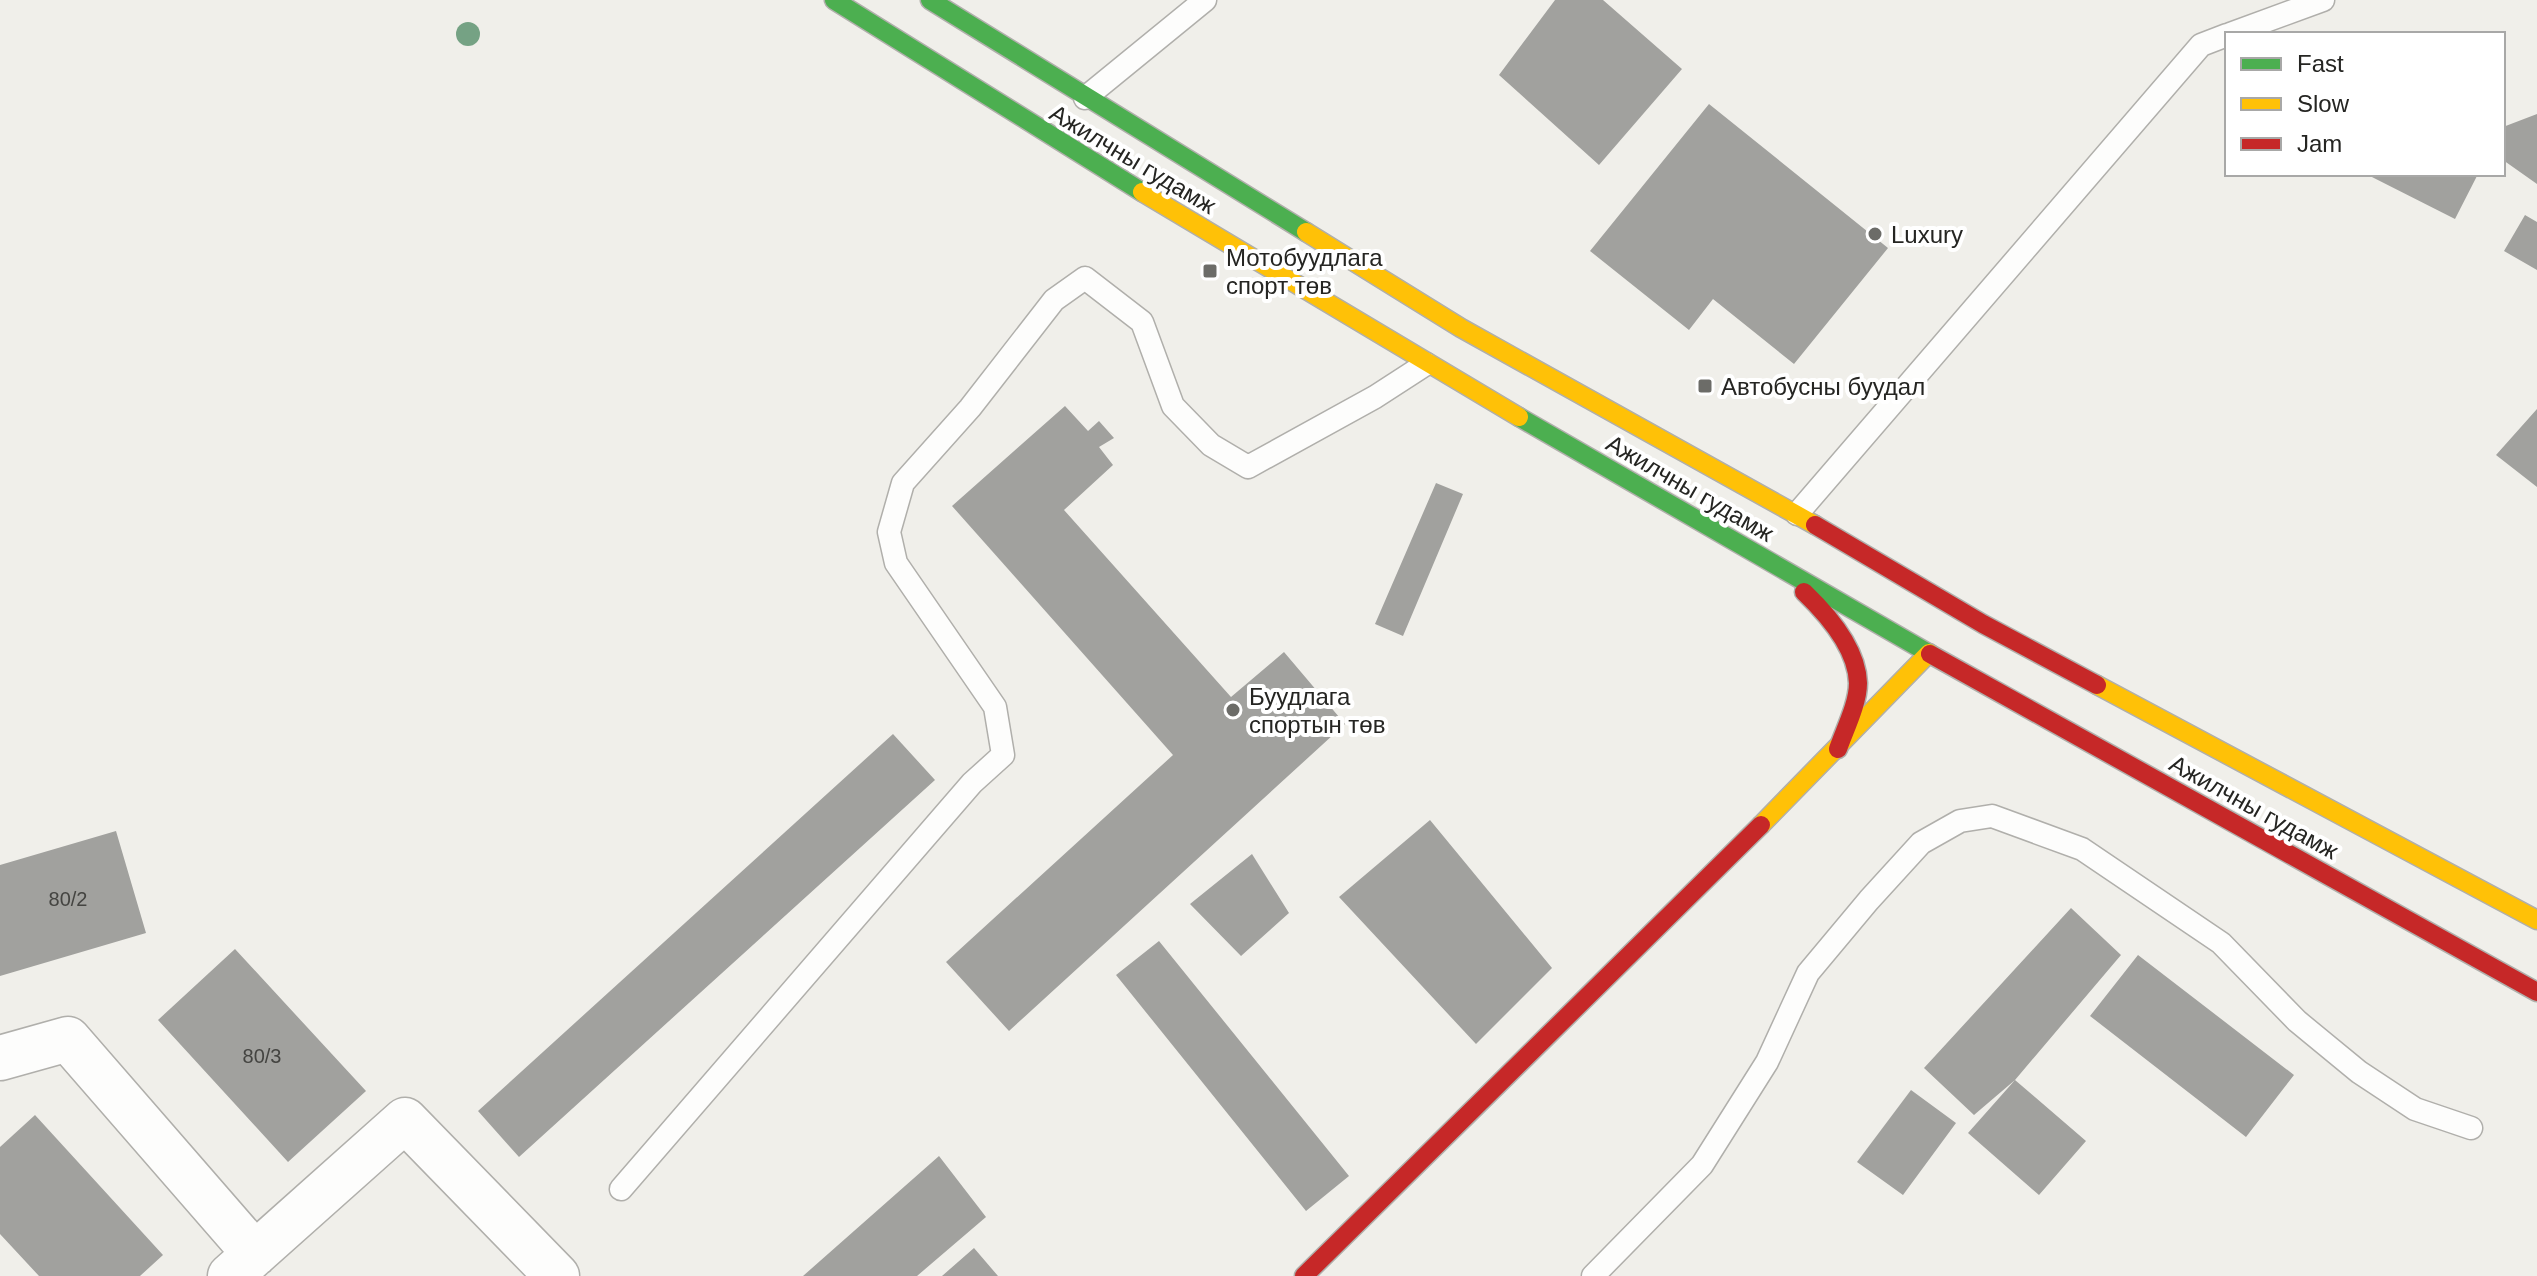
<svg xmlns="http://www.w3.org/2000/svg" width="2537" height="1276" font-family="Arial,sans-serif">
<rect width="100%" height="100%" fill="#f0efea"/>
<path fill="#a1a19e" d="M1555,0H1603L1682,69L1599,165L1499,75Z
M1709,104L1888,248L1794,364L1713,299L1689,330L1590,251Z
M2537,114V184L2503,160V127Z
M2366,174H2478L2455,219Z
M2525,215L2537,222V270L2504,251Z
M1065,406L1088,431L1099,421L1114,438L1099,447L1113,465L1064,510L1231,697L1284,652L1345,724L1009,1031L946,962L1173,755L952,506Z
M2537,409V487L2496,455Z
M1436,483L1463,494L1403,636L1375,624Z
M893,734L935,780L519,1157L478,1111Z
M1430,820L1552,968L1476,1044L1339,897Z
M116,831L146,933L0,976V865Z
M1252,854L1289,913L1241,956L1190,904Z
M2071,908L2121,955L2015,1080L1974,1115L1924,1068Z
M1159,941L1349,1176L1306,1211L1116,975Z
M235,949L366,1091L288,1162L158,1020Z
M2138,955L2294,1075L2246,1137L2090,1016Z
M2015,1080L2086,1141L2039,1195L1968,1133Z
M1911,1090L1956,1123L1903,1195L1857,1162Z
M35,1115L163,1255L140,1276H39L0,1234V1147Z
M939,1156L986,1217L917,1276H803Z
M974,1248L998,1276H942Z"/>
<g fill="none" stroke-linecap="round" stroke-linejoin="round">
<defs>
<path id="lane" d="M2230,34L2323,0
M1085,98L1205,0
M1797,514L2201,45L2227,35
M621,1189L972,783L1003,755L995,707L896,563L889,532L903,483L970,408L1054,300L1085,278L1142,322L1173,406L1211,445L1248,467L1375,397L1426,364
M1593,1276L1702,1165L1767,1062L1808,973L1869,900L1921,843L1960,821L1992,816L2082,849L2221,943L2297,1021L2359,1072L2415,1109L2471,1128"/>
<path id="street" d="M0,1058L68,1039L255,1254
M230,1276L405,1120L557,1276"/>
<path id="fast" d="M834,0L1142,192
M930,0L1306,232
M1519,417L1930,654"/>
<path id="slow" d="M1142,192L1519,417
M1306,232L1461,328L1815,525
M2097,685L2537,920
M1761,825L1929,653"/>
<path id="jam" d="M1815,525L1983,624L2097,685
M1804,592C1828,615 1857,648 1858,683C1858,704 1845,729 1838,749
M1930,654L2537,992
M1304,1276L1761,825"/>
</defs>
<use href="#lane" stroke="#b0afab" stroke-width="25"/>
<use href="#street" stroke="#b0afab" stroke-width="47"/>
<use href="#fast" stroke="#b0afab" stroke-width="21"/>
<use href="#slow" stroke="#b0afab" stroke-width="21"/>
<use href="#jam" stroke="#b0afab" stroke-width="21"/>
<use href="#lane" stroke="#fdfdfc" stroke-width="22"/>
<use href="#street" stroke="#fdfdfc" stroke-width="44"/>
<use href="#fast" stroke="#4caf50" stroke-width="18"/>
<use href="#slow" stroke="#ffc107" stroke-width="18"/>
<use href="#jam" stroke="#c62828" stroke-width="18"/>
</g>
<circle fill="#75a284" cx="468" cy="34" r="12"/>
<g fill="#6c6c68" stroke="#fff" stroke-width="3">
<circle cx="1875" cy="234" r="8"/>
<rect x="1202" y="263" width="16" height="16" rx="4"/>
<rect x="1697" y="378" width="16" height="16" rx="4"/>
<circle cx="1233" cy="710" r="8"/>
</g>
<g text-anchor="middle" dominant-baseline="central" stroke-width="8" stroke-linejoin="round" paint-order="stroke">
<g font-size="20" fill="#444441">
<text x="68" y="899">80/2</text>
<text x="262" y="1056">80/3</text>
</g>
<g font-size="24" fill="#252522" stroke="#fff">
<text transform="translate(1133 159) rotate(31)">Ажилчны гудамж</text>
<text transform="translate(1690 488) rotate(30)">Ажилчны гудамж</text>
<text transform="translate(2254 807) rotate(29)">Ажилчны гудамж</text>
</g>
<g font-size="24" fill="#252522" stroke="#fff" text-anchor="start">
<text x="1891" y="234">Luxury</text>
<text x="1226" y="257">Мотобуудлага<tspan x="1226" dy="28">спорт төв</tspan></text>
<text x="1721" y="386">Автобусны буудал</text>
<text x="1249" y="696">Буудлага<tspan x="1249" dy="28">спортын төв</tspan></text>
</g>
</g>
<rect x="2225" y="32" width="280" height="144" fill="#ffffff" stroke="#a8a8a7" stroke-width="2"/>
<rect x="2241" y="58" width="40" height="12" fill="#4caf50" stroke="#a8a8a7" stroke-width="2"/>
<text x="2297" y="72" font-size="24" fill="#252522">Fast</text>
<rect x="2241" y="98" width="40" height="12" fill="#ffc107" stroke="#a8a8a7" stroke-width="2"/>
<text x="2297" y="112" font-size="24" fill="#252522">Slow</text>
<rect x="2241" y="138" width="40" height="12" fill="#c62828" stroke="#a8a8a7" stroke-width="2"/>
<text x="2297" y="152" font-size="24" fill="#252522">Jam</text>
</svg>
